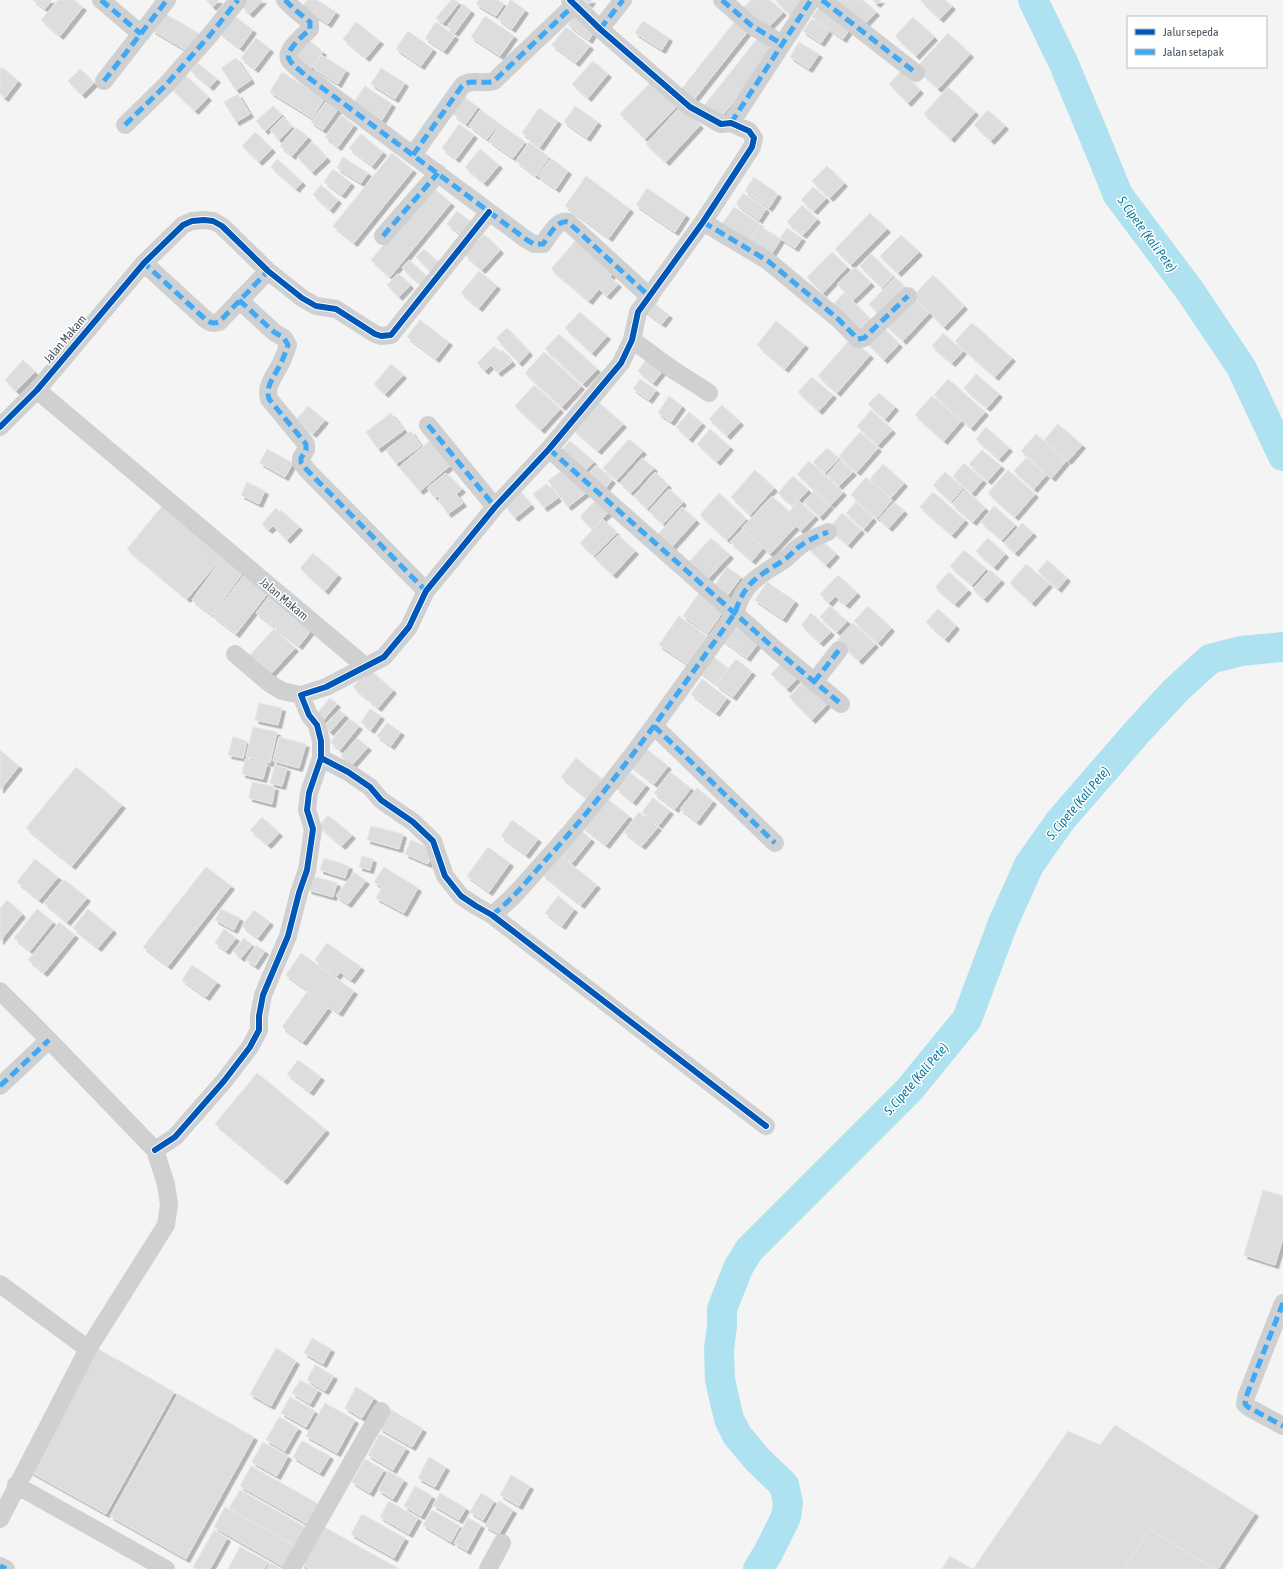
<svg xmlns="http://www.w3.org/2000/svg" width="1283" height="1569" font-family="'Asap Condensed',sans-serif">
<defs>
<filter id="shadow"><feDropShadow dx="3.5" dy="3.5" stdDeviation="0" flood-color="#0004"/></filter>
</defs>
<rect width="100%" height="100%" fill="#f4f4f4"/>
<g fill="none" stroke-linecap="round" stroke-linejoin="round">
<path stroke="#aee2f0" stroke-width="30" d="M1033,0L1063,62L1094,136L1118,195L1190,291L1241,367L1283,456
M758,1569L768,1553L786,1517L788,1503L784,1485L758,1460L737,1435L729,1419L720,1380L719,1349L722,1326V1309L738,1268L749,1250L909,1090L967,1019L1003,923L1029,865L1060,821L1138,731L1176,690L1210,659L1241,651L1283,647"/>
</g>
<path fill="#ddddde" stroke="#e5e6e7" filter="url(#shadow)" d="M33,0H52L45,9Z
M58,0H74L83,7L60,36L41,20Z
M206,0H219L213,7Z
M248,0H263L250,14L242,7Z
M307,0H317L336,12L328,24L302,7Z
M451,0H455L459,3L443,23L436,18Z
M479,0H498L504,4L496,16L476,4Z
M511,0L525,10L512,29L498,19Z
M584,0H592L589,4Z
M751,0H770L783,12L763,33L740,11Z
M775,0H805L791,16Z
M839,0H863L876,12L860,29L835,5Z
M872,0H881L877,4Z
M921,0H945L952,6L940,19L921,1Z
M463,4L471,11L455,33L447,27Z
M821,4L852,26L843,39L812,17Z
M578,11L596,28L589,40L568,25Z
M162,12L200,34L189,52L152,30Z
M232,14L253,30L240,48L219,32Z
M485,16L514,36L500,56L471,37Z
M913,17L934,37L916,56L895,36Z
M812,19L829,31L821,43L803,31Z
M736,20L749,30L692,102L679,92Z
M643,21L669,38L662,50L635,33Z
M356,22L380,41L366,58L343,39Z
M436,22L455,36L444,51L425,38Z
M566,27L590,46L576,63L552,45Z
M408,31L433,49L421,66L396,49Z
M948,33L970,54L938,89L916,68Z
M761,34L777,47L719,120L703,107Z
M305,37L323,52L311,68L292,53Z
M256,38L270,49L255,69L241,58Z
M799,42L819,54L809,69L790,57Z
M321,55L346,70L338,84L313,68Z
M236,58L251,80L236,90L221,68Z
M593,61L608,74L588,98L572,84Z
M198,63L217,79L210,87L191,71Z
M2,67L18,81L5,98L0,94V69Z
M381,68L405,83L395,99L371,84Z
M80,69L94,83L82,95L68,81Z
M901,71L920,90L908,103L889,84Z
M282,72L324,99L312,118L270,92Z
M184,74L208,97L195,111L171,88Z
M653,80L678,105L645,139L620,114Z
M365,86L392,104L382,120L354,102Z
M948,87L975,112L951,139L924,114Z
M238,94L250,114L236,122L224,102Z
M464,97L478,107L466,124L453,114Z
M327,100L339,108L323,130L311,122Z
M273,106L282,115L265,131L256,121Z
M575,106L598,122L587,138L564,122Z
M680,107L700,125L666,162L646,144Z
M539,108L558,121L540,147L522,133Z
M480,110L499,123L487,139L469,126Z
M988,110L1005,126L991,141L974,125Z
M341,115L354,125L338,147L325,137Z
M283,117L292,127L279,140L270,130Z
M459,124L474,135L456,159L442,148Z
M500,124L525,142L513,158L489,141Z
M296,127L308,137L292,156L280,146Z
M255,132L272,149L259,162L242,146Z
M361,134L383,152L372,166L349,148Z
M312,142L327,158L312,172L297,157Z
M529,142L549,157L536,176L516,161Z
M480,149L499,165L484,183L465,167Z
M392,153L413,170L354,243L333,226Z
M343,157L368,173L361,183L337,168Z
M551,158L568,171L556,189L538,176Z
M277,159L302,182L296,189L271,167Z
M827,166L844,183L830,198L812,181Z
M333,169L351,183L342,195L324,182Z
M586,176L630,209L609,238L565,206Z
M754,177L778,194L769,208L745,191Z
M321,185L338,200L330,210L313,195Z
M432,187L451,203L390,277L371,260Z
M813,187L826,198L814,211L801,200Z
M647,188L686,215L675,232L636,205Z
M743,193L766,209L759,220L736,204Z
M802,205L817,219L803,235L787,222Z
M734,207L760,224L748,242L722,224Z
M457,211L475,225L465,238L447,224Z
M870,213L887,229L851,265L835,249Z
M760,226L781,239L769,258L748,244Z
M787,228L802,238L795,248L780,238Z
M484,234L500,250L482,270L465,255Z
M901,235L919,252L898,273L880,256Z
M578,238L615,270L610,277L618,284L607,296L599,289L589,301L551,269Z
M424,249L442,266L434,274L416,257Z
M832,252L847,267L823,293L807,277Z
M871,254L893,276L882,288L860,266Z
M409,260L430,279L423,287L402,268Z
M855,267L871,283L853,300L837,284Z
M479,271L497,286L479,308L461,293Z
M398,273L410,285L399,297L387,285Z
M933,275L964,306L944,327L913,296Z
M895,277L905,288L879,315L869,304Z
M844,293L870,319L855,334L829,309Z
M912,297L929,313L903,341L885,324Z
M650,300L669,315L662,324L643,310Z
M580,312L607,336L592,353L565,328Z
M420,320L449,342L436,359L407,337Z
M776,321L805,345L785,369L757,345Z
M972,323L1012,358L995,377L955,341Z
M880,325L899,344L884,360L865,341Z
M507,328L529,352L519,363L496,338Z
M943,333L963,351L952,363L932,346Z
M559,334L597,369L583,384L545,349Z
M851,338L870,355L837,393L818,376Z
M494,346L500,352L502,350L512,362L498,373L491,365L485,371L477,363Z
M544,352L581,386L562,407L525,373Z
M648,357L664,369L653,383L638,371Z
M23,360L35,372L16,391L5,380Z
M391,364L403,375L385,394L374,384Z
M976,374L999,394L987,408L964,388Z
M812,377L833,395L819,411L798,392Z
M640,379L656,390L649,400L633,389Z
M948,379L985,412L971,428L934,395Z
M534,385L560,409L541,430L515,406Z
M879,393L895,407L885,419L868,404Z
M669,396L682,406L671,422L658,413Z
M932,396L961,421L944,441L915,415Z
M598,402L623,424L598,451L573,429Z
M722,405L740,422L727,436L709,419Z
M308,406L325,420L313,434L296,420Z
M871,410L892,430L878,445L857,426Z
M689,412L702,423L689,439L676,427Z
M391,413L404,430L378,449L366,432Z
M1058,424L1082,445L1068,461L1044,440Z
M986,427L1009,448L999,459L976,439Z
M710,429L730,447L717,462L697,444Z
M411,431L421,446L396,464L386,450Z
M860,432L878,448L857,472L839,456Z
M1036,434L1066,461L1052,478L1021,451Z
M432,439L452,464L420,491L399,467Z
M629,439L643,451L617,480L603,468Z
M570,441L594,462L583,473L560,452Z
M827,448L839,458L825,473L813,462Z
M267,449L293,463L285,477L260,463Z
M982,450L1001,466L988,481L969,464Z
M642,458L654,468L631,493L620,483Z
M1026,458L1046,475L1034,489L1014,471Z
M840,460L853,472L839,486L827,475Z
M809,461L843,492L831,505L797,474Z
M964,463L983,480L972,493L953,476Z
M883,464L904,483L891,498L870,479Z
M596,465L612,480L604,490L587,475Z
M568,466L587,492L568,507L548,481Z
M755,470L774,488L750,515L731,497Z
M1008,470L1035,494L1015,517L988,493Z
M655,472L668,485L647,509L634,496Z
M945,472L963,488L951,502L933,485Z
M446,473L462,489L456,494L463,503L448,514L438,500L440,499L438,496L435,498L427,488Z
M793,476L808,490L793,506L778,493Z
M866,477L892,500L877,518L851,495Z
M247,482L265,491L259,504L241,495Z
M547,484L558,498L544,508L533,494Z
M669,489L683,502L663,524L649,511Z
M965,489L985,508L973,522L952,504Z
M518,490L531,505L515,518L502,502Z
M814,491L830,506L820,517L804,502Z
M933,492L965,520L952,535L920,507Z
M719,493L746,519L727,540L700,515Z
M600,495L613,508L592,529L580,517Z
M772,496L789,512L799,501L815,516L801,531L796,526L770,554L742,528Z
M856,502L873,518L864,529L846,513Z
M894,502L904,511L889,528L879,519Z
M163,505L223,556L187,599L127,549Z
M994,506L1015,525L1002,540L981,522Z
M682,507L696,520L669,550L656,537Z
M276,508L280,512L281,510L299,527L287,540L273,526L269,530L262,524Z
M842,513L861,530L848,545L829,528Z
M603,519L617,533L594,556L580,543Z
M1022,523L1033,533L1015,553L1004,543Z
M742,529L763,548L752,561L730,542Z
M618,535L635,551L613,575L595,558Z
M711,538L730,555L705,582L686,565Z
M819,538L836,554L826,565L809,549Z
M988,538L1005,554L994,567L976,551Z
M964,550L986,569L972,585L950,566Z
M313,553L338,575L325,591L300,568Z
M224,556L244,571L212,615L192,600Z
M1047,560L1067,578L1058,589L1038,571Z
M1026,564L1049,584L1032,603L1010,583Z
M727,567L741,577L725,599L712,590Z
M990,570L1001,580L984,599L973,589Z
M247,571L271,589L236,634L213,616Z
M949,572L968,590L955,604L935,587Z
M838,575L857,593L846,605L835,596L829,603L820,594Z
M767,582L795,601L783,619L755,600Z
M701,590L726,607L708,633L683,616Z
M270,595L313,628L299,646L256,613Z
M830,606L847,621L837,632L820,617Z
M868,606L891,628L878,643L854,621Z
M938,609L956,626L945,639L926,622Z
M811,613L831,632L820,643L801,625Z
M679,616L707,636L687,664L659,645Z
M733,623L759,642L747,658L721,639Z
M853,623L875,644L859,661L837,640Z
M274,629L295,648L268,677L248,657Z
M708,653L728,668L716,684L696,669Z
M736,659L752,672L733,697L716,685Z
M785,660L801,674L787,689L771,674Z
M369,669L393,690L378,708L353,687Z
M702,679L727,698L716,713L691,694Z
M805,680L829,702L812,720L789,697Z
M330,698L337,704L320,724L313,718Z
M259,703L282,708L278,725L255,720Z
M370,709L381,716L371,730L361,722Z
M339,710L345,715L330,732L324,726Z
M350,719L359,726L340,750L330,742Z
M387,723L401,732L391,746L377,736Z
M253,727L277,732L270,763L246,757Z
M233,737L247,741L243,758L228,755Z
M279,737L306,744L299,768L273,761Z
M357,738L368,747L352,765L341,756Z
M644,747L668,766L654,784L630,765Z
M0,750L19,766L0,790Z
M576,758L607,783L592,802L561,777Z
M245,759L267,764L263,779L242,774Z
M275,765L287,768L282,786L270,783Z
M76,767L122,805L72,866L26,828Z
M629,772L646,785L633,802L616,788Z
M670,772L691,788L675,809L654,793Z
M252,782L275,787L272,804L249,798Z
M697,788L713,801L697,822L680,809Z
M605,797L629,816L606,845L582,826Z
M653,798L670,811L659,825L642,812Z
M639,812L658,827L642,846L624,832Z
M328,815L352,835L342,846L319,826Z
M262,817L279,833L268,845L250,830Z
M512,820L538,839L526,855L501,836Z
M371,826L403,834L399,849L367,840Z
M577,827L591,839L572,863L558,852Z
M411,840L433,850L428,864L405,854Z
M488,847L510,863L489,892L467,876Z
M558,854L597,885L581,905L542,874Z
M362,856L373,859L370,870L359,867Z
M324,858L349,866L345,878L320,870Z
M35,859L58,877L39,900L17,882Z
M206,867L231,886L168,966L143,947Z
M384,867L418,888L404,913L376,898L382,887L374,882Z
M354,872L366,881L348,904L336,896Z
M312,876L337,883L333,897L308,890Z
M64,879L87,898L67,922L44,903Z
M558,896L574,909L562,926L545,913Z
M7,900L22,914L0,941V909Z
M37,909L53,922L30,951L14,938Z
M88,909L113,930L98,948L73,928Z
M221,909L240,918L234,930L215,920Z
M254,910L270,922L258,938L242,926Z
M59,922L75,935L44,973L28,960Z
M224,929L236,938L226,951L215,943Z
M244,938L252,945L241,958L233,951Z
M327,943L361,967L351,980L340,972L337,976L315,960Z
M256,945L265,951L255,966L246,960Z
M301,953L354,991L339,1013L286,975Z
M192,965L217,982L206,997L182,980Z
M307,992L328,1008L303,1042L282,1027Z
M298,1060L321,1077L310,1092L287,1074Z
M257,1073L326,1130L284,1181L215,1124Z
M1263,1190L1283,1196V1238L1275,1265L1244,1255Z
M312,1338L331,1349L323,1364L304,1353Z
M95,1347L174,1392L106,1514L27,1470Z
M276,1348L296,1361L271,1406L250,1394Z
M315,1365L334,1376L325,1391L307,1380Z
M300,1380L318,1390L310,1404L292,1393Z
M356,1387L374,1398L362,1418L345,1408Z
M178,1394L254,1437L186,1559L110,1516Z
M290,1397L315,1411L306,1427L281,1413Z
M325,1403L355,1420L337,1453L306,1436Z
M390,1409L423,1429L412,1447L379,1428Z
M279,1417L298,1428L285,1451L266,1440Z
M1115,1425L1255,1513L1218,1569H1214L1150,1529L1124,1569H942L950,1556L973,1569L1068,1431L1100,1445Z
M380,1434L406,1448L393,1470L368,1455Z
M302,1441L330,1456L320,1473L293,1457Z
M263,1442L288,1456L277,1476L252,1462Z
M429,1457L446,1467L435,1487L418,1478Z
M365,1459L384,1470L370,1493L352,1482Z
M251,1466L322,1506L311,1526L240,1486Z
M388,1471L404,1480L393,1499L378,1490Z
M511,1475L530,1486L519,1506L500,1495Z
M415,1486L432,1496L421,1516L404,1506Z
M240,1490L307,1528L297,1546L229,1508Z
M440,1493L466,1508L459,1520L433,1505Z
M481,1493L494,1501L483,1520L470,1512Z
M389,1501L418,1518L409,1534L380,1517Z
M499,1501L513,1510L499,1534L485,1526Z
M225,1507L295,1546L284,1567L214,1527Z
M432,1510L460,1526L451,1542L423,1525Z
M362,1514L405,1538L394,1558L351,1534Z
M468,1518L481,1525L467,1551L454,1543Z
M322,1526L398,1568V1569H310L301,1564Z
M1150,1529L1214,1569H1124Z
M214,1530L227,1538L210,1569H196L193,1567Z
M240,1547L268,1562L264,1569H228Z
M270,1563L281,1569H267Z"/>
<g fill="none" stroke-linecap="round" stroke-linejoin="round">
<path stroke="#ced0d2" stroke-width="18" d="M101,0L141,34
M285,0L294,9L310,22V29C304,35 285,50 289,59C292,65 301,71 305,75L527,240L534,244H543C549,236 557,219 568,222L650,297
M722,0L752,26L782,44
M822,0L916,73
M600,29L623,0
M104,81L167,0
M731,123L811,0
M125,125L165,86L210,35L238,0
M413,155L462,86C471,78 483,85 494,81L575,4
M703,222L768,261L837,318L858,339L864,338L908,296
M383,236L438,173
M144,263L205,319C210,323 213,324 219,322L268,271
M239,300L274,332L284,338L288,345C286,351 284,357 281,363C275,376 265,385 269,399L306,444V450L301,458V462L307,470L426,591
M632,340C647,350 660,361 675,371C687,379 698,385 709,393
M37,390L366,667
M428,425L495,507
M0,427L37,390L144,263L183,225L192,221L204,220L213,221L222,226L268,271L302,298L316,306L336,309L375,334L381,336L391,335L489,212
M549,449L775,649L841,704
M235,654L269,683L282,691L301,695
M814,682L839,650
M654,726L775,843
M321,758L348,772L370,787L381,800L413,822L433,841L445,876L461,896L476,906L492,915L766,1126
M492,915C515,898 533,873 553,852C620,777 677,694 735,613C745,581 758,577 784,560C790,556 794,550 800,546C808,540 818,536 828,532
M0,991L49,1040L155,1150L166,1184L169,1205L166,1225L88,1349L0,1519
M0,1086L49,1040
M155,1150L175,1137L224,1081L250,1047L259,1030V1016L263,995L288,936L299,893L307,870L313,829L307,810L309,793L321,758V741L317,725L309,715L301,695L326,687L384,657L409,627L426,591L495,507L549,449L621,363L632,340L638,312L703,222L752,147L754,138L749,131L731,123L721,124L690,107L600,29L570,0
M0,1284L88,1349
M1283,1303L1246,1397L1245,1404L1248,1407L1283,1426
M16,1485L166,1569
M0,1566L6,1569
M291,1569L381,1411
M488,1569L502,1543"/>
<path stroke="#3fa9f5" stroke-width="5" stroke-dasharray="10 5" stroke-linecap="butt" d="M101,0L141,34
M285,0L294,9L310,22V29C304,35 285,50 289,59C292,65 301,71 305,75L527,240L534,244H543C549,236 557,219 568,222L650,297
M722,0L752,26L782,44
M822,0L916,73
M600,29L623,0
M104,81L167,0
M731,123L811,0
M125,125L165,86L210,35L238,0
M413,155L462,86C471,78 483,85 494,81L575,4
M703,222L768,261L837,318L858,339L864,338L908,296
M383,236L438,173
M146,261L144,263L205,319C210,323 213,324 219,322L268,271
M239,300L274,332L284,338L288,345C286,351 284,357 281,363C275,376 265,385 269,399L306,444V450L301,458V462L307,470L426,591
M428,425L495,507
M549,449L775,649L841,704
M814,682L839,650
M654,726L775,843
M492,915C515,898 533,873 553,852C620,777 677,694 735,613C745,581 758,577 784,560C790,556 794,550 800,546C808,540 818,536 828,532
M0,1086L49,1040
M1283,1303L1246,1397L1245,1404L1248,1407L1283,1426
M0,1566L6,1569"/>
<defs>
<path id="cycleway" d="M0,427L37,390L144,263L183,225L192,221L204,220L213,221L222,226L268,271L302,298L316,306L336,309L375,334L381,336L391,335L489,212
M321,758L348,772L370,787L381,800L413,822L433,841L445,876L461,896L476,906L492,915L766,1126
M155,1150L175,1137L224,1081L250,1047L259,1030V1016L263,995L288,936L299,893L307,870L313,829L307,810L309,793L321,758V741L317,725L309,715L301,695L326,687L384,657L409,627L426,591L495,507L549,449L621,363L632,340L638,312L703,222L752,147L754,138L749,131L731,123L721,124L690,107L600,29L570,0"/>
</defs>
<use href="#cycleway" stroke="#fff" stroke-width="8"/>
<use href="#cycleway" stroke="#0057b8" stroke-width="6"/>
</g>
<g text-anchor="middle" dominant-baseline="central" stroke-width="3" stroke-linejoin="round" paint-order="stroke">
<g font-size="12" fill="#4a5661" stroke="#fff">
<text transform="translate(65 339) rotate(-50)">Jalan Makam</text>
<text transform="translate(284 599) rotate(40)">Jalan Makam</text>
</g>
<g font-size="13" font-style="italic" fill="#0c7c9b" stroke="#fff">
<text transform="translate(1147 234) rotate(54)">S. Cipete (Kali Pete)</text>
<text transform="translate(1078 803) rotate(-50)">S. Cipete (Kali Pete)</text>
<text transform="translate(916 1079) rotate(-49)">S. Cipete (Kali Pete)</text>
</g>
</g>
<rect x="1127" y="16" width="140" height="52" fill="#ffffff" stroke="#b7bbc0"/>
<rect x="1135" y="29" width="20" height="6" fill="#0057b8" stroke="#b7bbc0"/>
<text x="1163" y="36" font-size="12" fill="#4a5661">Jalur sepeda</text>
<rect x="1135" y="49" width="20" height="6" fill="#3fa9f5" stroke="#b7bbc0"/>
<text x="1163" y="56" font-size="12" fill="#4a5661">Jalan setapak</text>
</svg>
